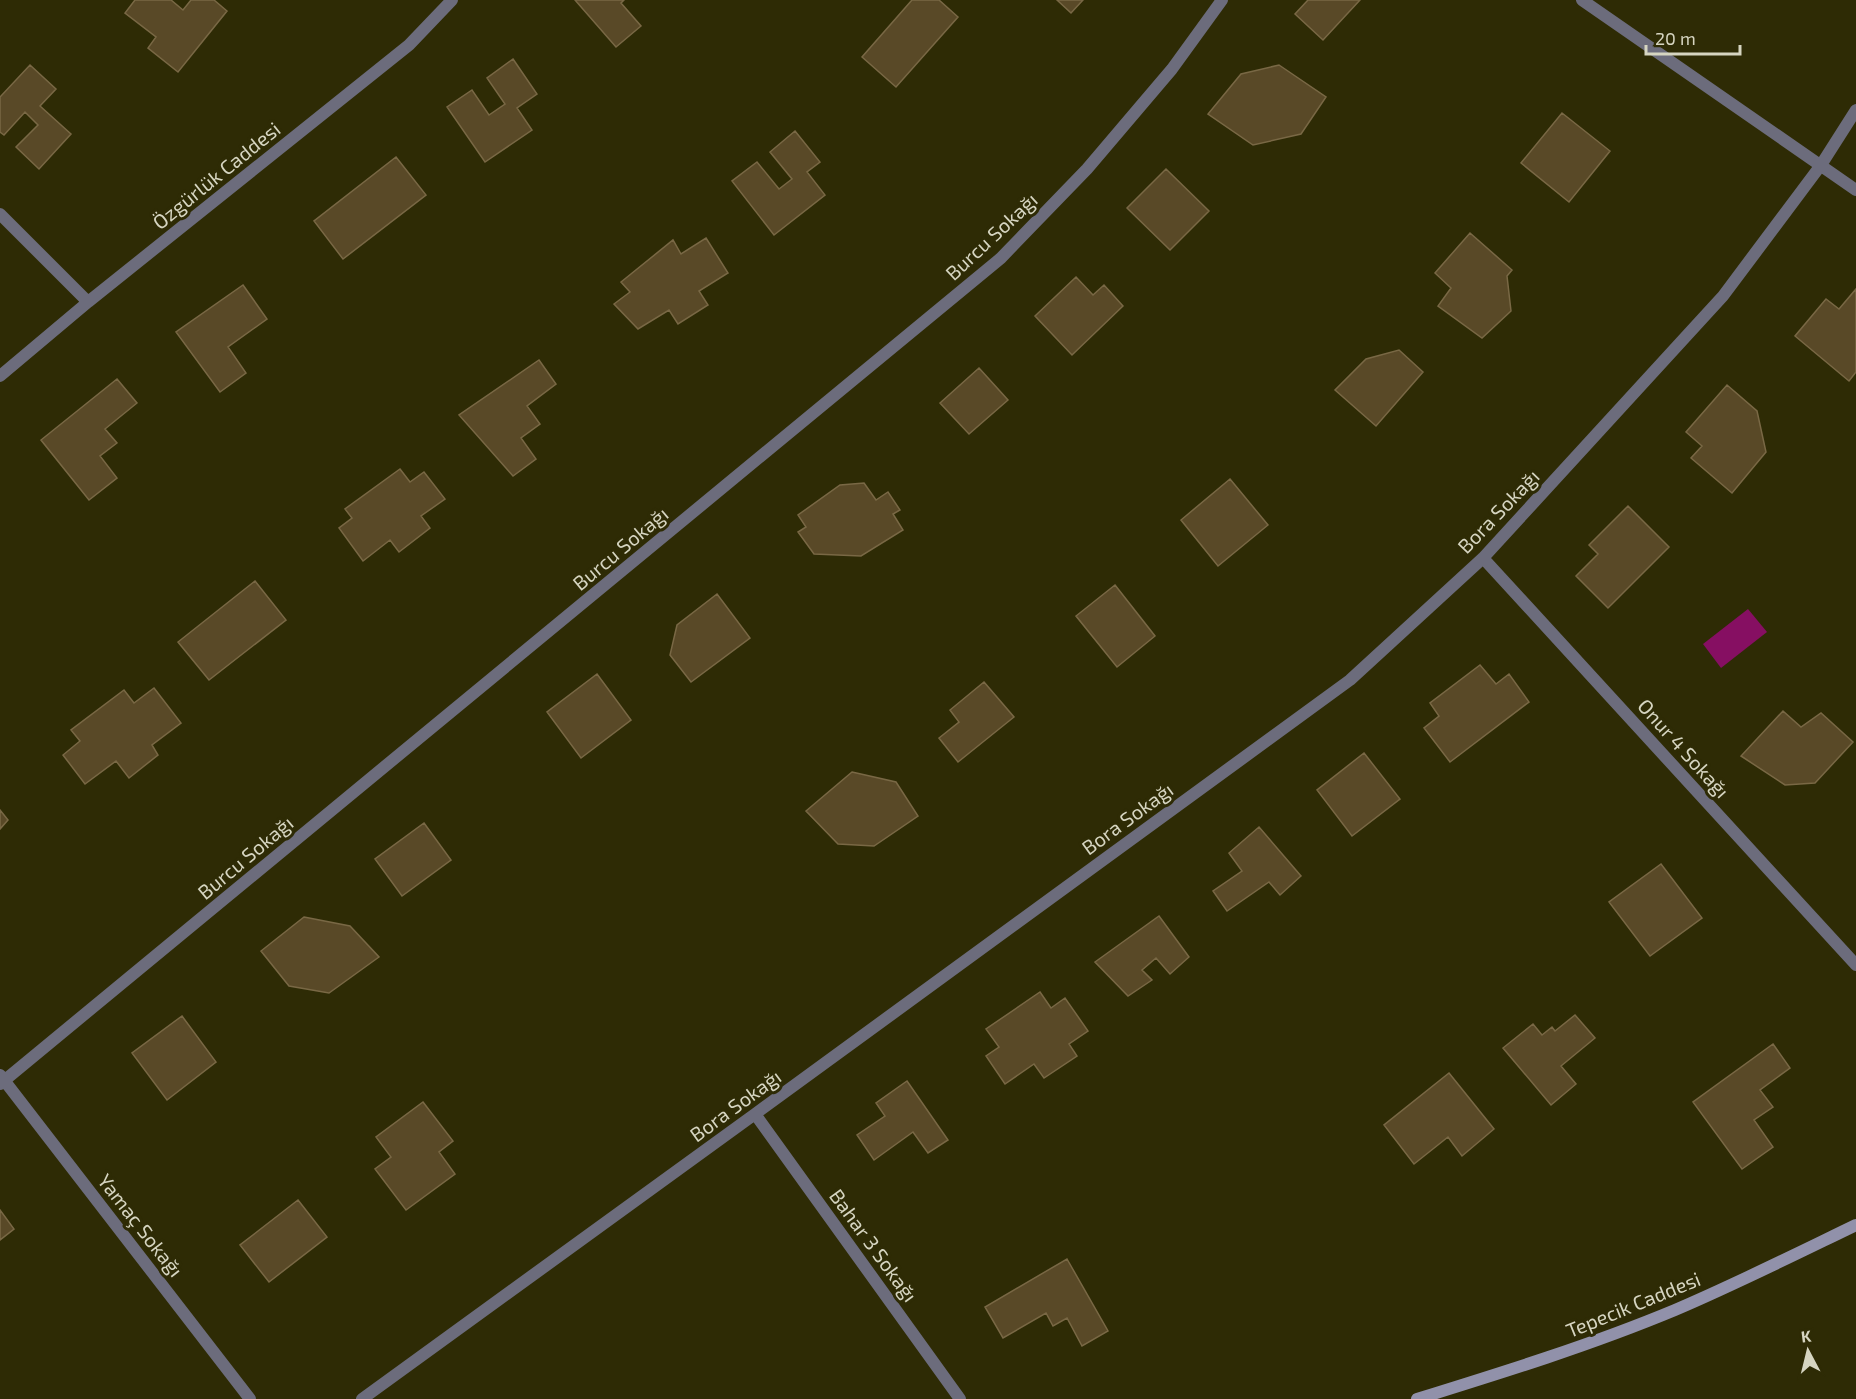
<svg xmlns="http://www.w3.org/2000/svg" width="1856" height="1399" font-family="'Exo 2',sans-serif">
<rect width="100%" height="100%" fill="#2e2b05"/>
<path fill="#860f62" d="M1748,609L1767,632L1721,668L1703,644Z"/>
<path fill="#594927" stroke="#796845" stroke-width="1.5" d="M135,0H171L183,10L191,0H214L227,11L178,72L148,48L156,37L125,13Z
M575,0H624L621,3L641,26L616,47Z
M912,0H939L958,17L896,87L862,57Z
M1057,0H1083L1071,13Z
M1308,0H1360L1323,40L1295,14Z
M513,59L537,94L517,108L532,130L485,162L447,107L472,90L489,115L505,104L487,78Z
M30,65L56,89L40,106L71,134L39,169L16,147L38,125L25,112L4,135L0,132V97Z
M1279,65L1326,97L1301,134L1253,145L1208,114L1241,74Z
M1562,113L1610,151L1569,202L1521,163Z
M795,131L820,162L807,172L825,195L774,235L732,181L757,162L779,189L792,179L770,152Z
M396,157L426,195L343,259L314,221Z
M1166,169L1209,211L1170,250L1127,208Z
M1470,233L1512,270L1507,276L1511,311L1482,338L1438,306L1451,288L1435,273Z
M706,238L728,273L699,291L708,305L678,324L669,310L638,329L614,304L630,292L621,282L673,240L681,254Z
M1076,277L1093,295L1104,285L1123,306L1072,355L1035,316Z
M243,285L267,319L228,347L246,373L220,392L176,332Z
M1856,289V372L1849,381L1795,336L1826,299L1839,309Z
M1399,350L1423,372L1376,426L1335,390L1366,359Z
M539,360L556,384L527,406L540,424L521,438L536,459L513,476L459,415Z
M979,368L1008,400L969,434L940,403Z
M117,379L137,403L105,429L117,443L100,456L117,478L89,500L41,440Z
M1727,385L1757,411L1766,452L1732,493L1691,458L1702,446L1686,432Z
M400,469L410,482L424,472L445,499L421,516L430,528L399,552L390,540L363,561L339,528L352,518L345,509Z
M1230,479L1268,525L1218,566L1181,520Z
M864,483L876,500L888,492L900,510L893,514L903,530L861,556L814,554L798,532L806,527L798,515L840,485Z
M1628,506L1669,547L1608,608L1576,576L1598,554L1589,545Z
M255,581L286,620L209,680L178,642Z
M1115,585L1155,636L1117,667L1076,616Z
M717,594L750,638L691,682L670,655L677,625Z
M1480,665L1496,684L1509,674L1529,702L1450,762L1424,728L1439,716L1430,703Z
M597,674L631,720L581,758L547,712Z
M984,682L1014,717L958,762L939,738L959,722L950,710Z
M154,688L181,723L152,745L158,755L129,778L116,761L85,784L63,755L80,741L71,730L124,690L134,703Z
M1783,711L1801,727L1821,713L1853,742L1815,783L1785,785L1741,756Z
M1364,753L1400,799L1352,836L1317,790Z
M852,772L896,782L918,816L874,846L838,844L806,811Z
M0,810L8,820L0,829Z
M424,823L451,860L402,896L375,859Z
M1259,827L1301,876L1280,895L1269,882L1227,911L1213,891L1242,871L1229,853Z
M1661,864L1702,918L1650,956L1609,902Z
M1159,916L1189,957L1170,974L1156,958L1142,970L1152,980L1128,996L1095,962Z
M304,917L350,926L379,957L329,993L289,986L261,951Z
M1040,992L1051,1008L1065,998L1088,1031L1069,1044L1077,1056L1044,1078L1034,1064L1005,1084L986,1056L999,1047L986,1029Z
M1575,1015L1595,1038L1561,1066L1576,1084L1551,1105L1503,1048L1533,1024L1542,1035L1552,1027L1555,1031Z
M182,1016L216,1062L167,1100L132,1053Z
M1773,1044L1790,1068L1760,1090L1773,1107L1754,1120L1773,1147L1742,1169L1693,1102Z
M1449,1073L1494,1129L1462,1156L1448,1137L1414,1164L1384,1125Z
M907,1081L948,1140L928,1153L913,1132L874,1160L857,1135L885,1116L876,1103Z
M423,1102L453,1141L439,1152L455,1174L406,1210L375,1169L391,1157L376,1137Z
M298,1200L327,1237L269,1282L240,1245Z
M0,1210L14,1229L0,1240Z
M1067,1259L1108,1331L1082,1346L1067,1318L1053,1326L1046,1313L1003,1338L985,1307Z"/>
<g fill="none" stroke-linecap="round" stroke-linejoin="round">
<path stroke="#6c6c7c" stroke-width="12" d="M1582,0L1856,190
M0,214L88,302
M0,376L88,302L409,45L452,0
M1483,558L1856,965
M0,1075L250,1399
M0,1084L1001,258L1087,169L1172,69L1222,0
M755,1114L960,1399
M362,1399L755,1114L1350,680L1483,558L1723,296L1821,165L1856,110"/>
<path stroke="#9191aa" stroke-width="12" d="M1417,1399C1504,1372 1591,1345 1675,1310C1736,1284 1796,1254 1856,1225"/>
</g>
<g text-anchor="middle" dominant-baseline="central" stroke-width="6" stroke-linejoin="round" paint-order="stroke">
<g font-size="20" fill="#d6d5c1" stroke="#2e2b05">
<text transform="translate(216 175) rotate(-39)">Özgürlük Caddesi</text>
<text transform="translate(991 236) rotate(-43)">Burcu Sokağı</text>
<text transform="translate(1498 511) rotate(-46)">Bora Sokağı</text>
<text transform="translate(620 548) rotate(-40)">Burcu Sokağı</text>
<text transform="translate(1684 748) rotate(48)">Onur 4 Sokağı</text>
<text transform="translate(1127 818) rotate(-36)">Bora Sokağı</text>
<text transform="translate(245 857) rotate(-40)">Burcu Sokağı</text>
<text transform="translate(735 1105) rotate(-36)">Bora Sokağı</text>
<text transform="translate(141 1225) rotate(52)">Yamaç Sokağı</text>
<text transform="translate(874 1245) rotate(54)">Bahar 3 Sokağı</text>
<text transform="translate(1633 1304) rotate(-22)">Tepecik Caddesi</text>
</g>
</g>
<g transform="translate(1808 1351) rotate(353)" stroke="#2e2b05" stroke-width="4.5" paint-order="stroke">
<path d="M0-4.5L10 22L0 15L-10 22Z" fill="#d6d5c1"/>
<text y="-9" font-size="16" font-weight="bold" text-anchor="middle" fill="#d6d5c1">K</text>
</g>
<path d="M1646 45v9h94v-9" fill="none" stroke="#d6d5c1" stroke-width="3"/>
<text x="1655" y="45" font-size="18" fill="#d6d5c1" stroke="#2e2b05" stroke-width="4.5" paint-order="stroke">20 m</text>
</svg>
